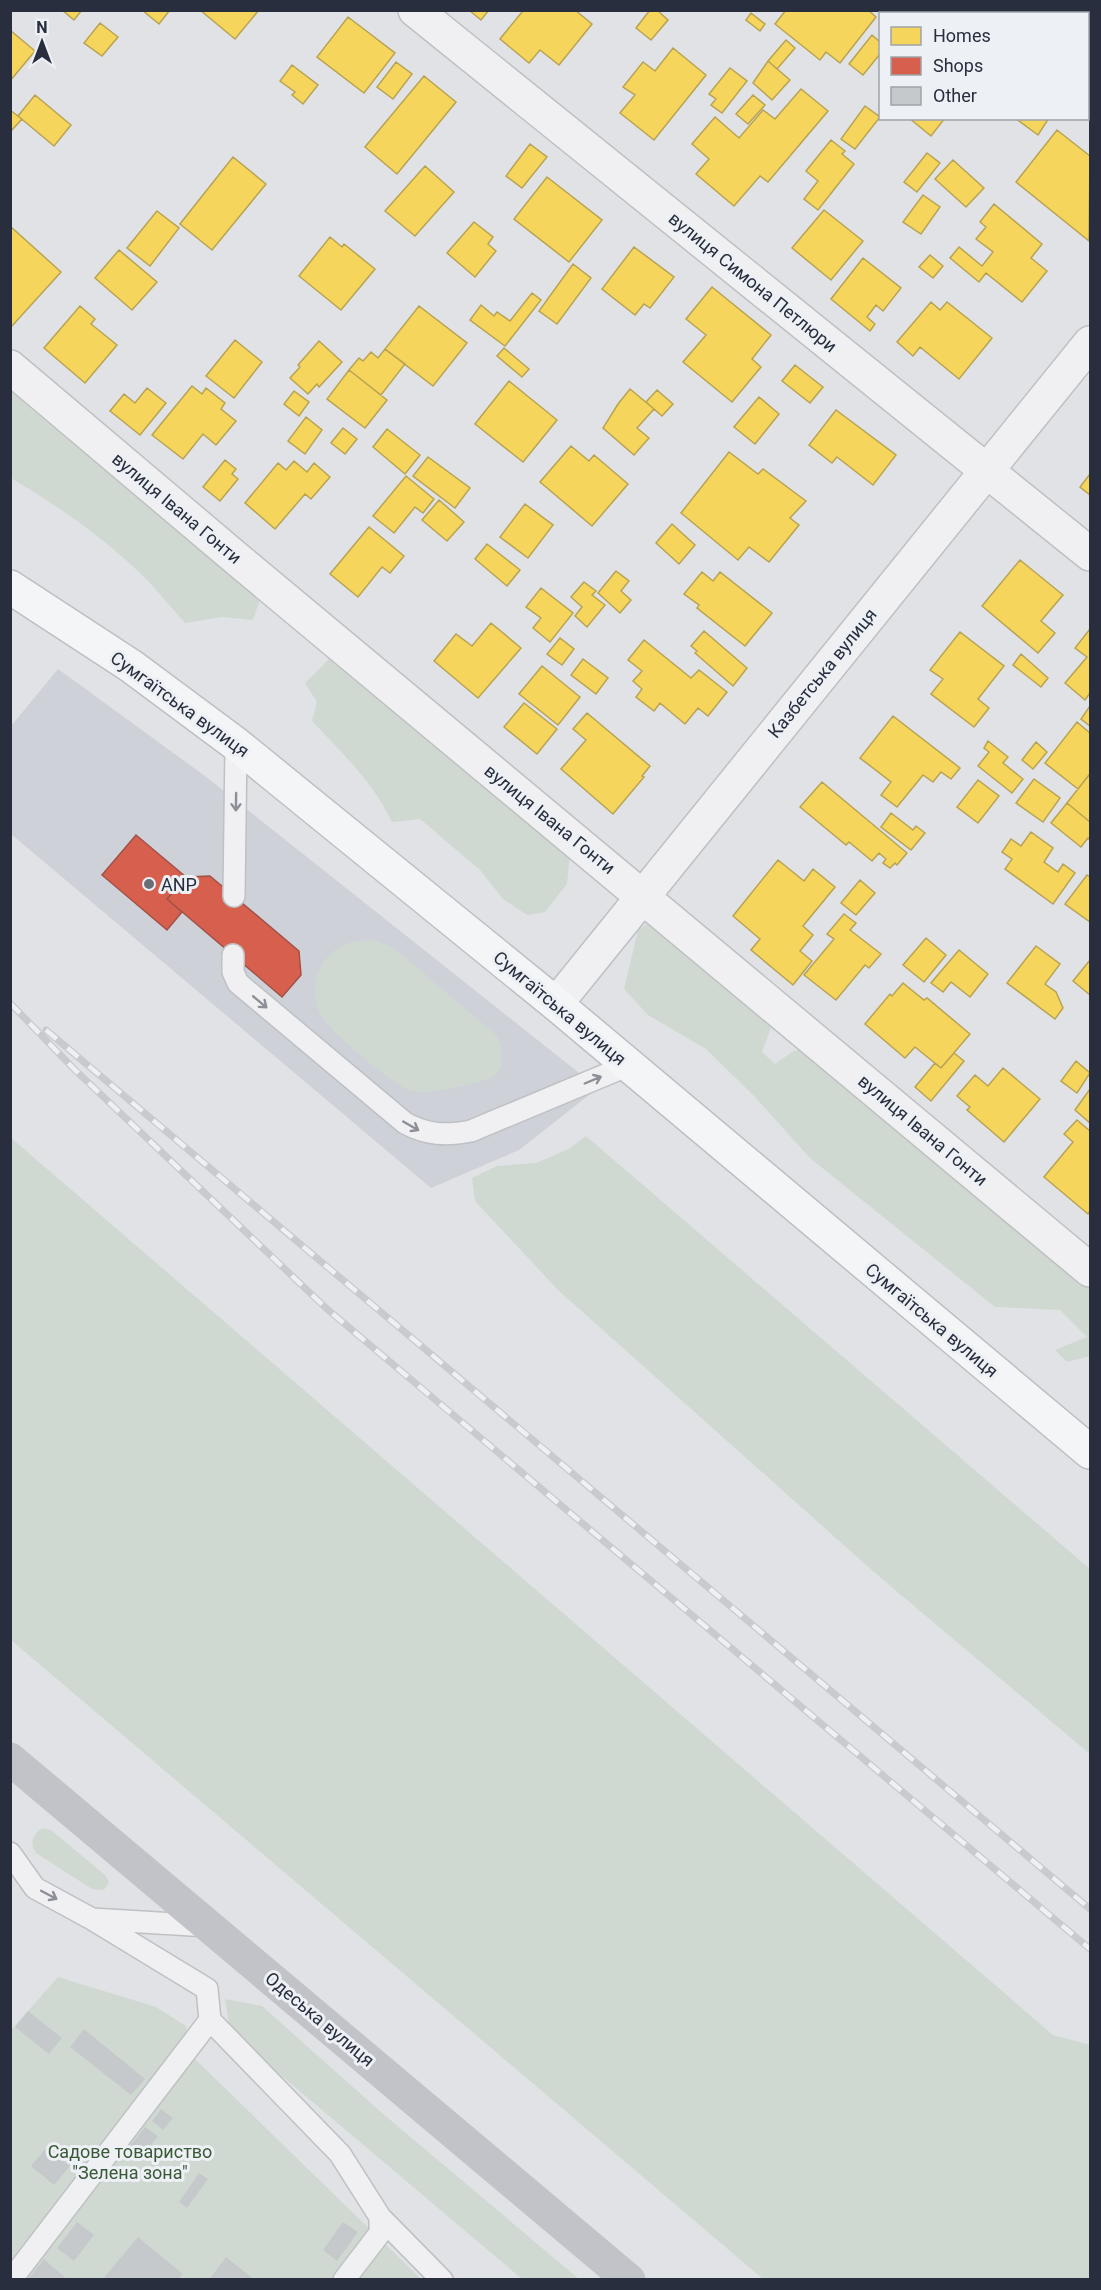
<svg xmlns="http://www.w3.org/2000/svg" width="1101" height="2290" font-family="Roboto,sans-serif">
<rect width="100%" height="100%" fill="#e0e2e5"/>
<path fill="#ced1d8" d="M58,669L205,776L598,1088L519,1150L431,1188L11,834V726Z"/>
<path fill="#d0d9d1" d="M11,384L263,591L253,620L222,617L185,623C171,608 159,592 145,578C106,539 58,506 11,478Z
M331,657L398,710L465,771L553,836L570,853L567,884L545,912L527,915L503,899L480,870L420,819L392,822C373,782 342,753 312,721L317,702L305,683Z
M654,919L773,1022L762,1052L775,1064L792,1052L811,1046L1090,1284V1356L1067,1362L1055,1350L1087,1337L1060,1310L995,1307L810,1158L754,1096L706,1049L648,1015L624,989L638,930Z
M371,940L387,945L400,953L496,1035C504,1049 507,1071 489,1079C469,1084 433,1095 412,1091C395,1087 329,1031 321,1015C308,991 317,960 340,947C350,941 361,941 371,940Z
M586,1136L1090,1569V1754L875,1573L558,1290L475,1201L472,1178L497,1166L536,1163L569,1149Z
M10,1137L1053,2035L1090,2045V2279H763L11,1640Z
M42,1828L51,1830L105,1875L109,1882L104,1890L92,1889L36,1853C29,1843 33,1834 42,1828Z
M58,1977L156,2007L186,2026L194,2058L421,2279L11,2280V2030Z
M225,1999L262,2006L382,2113L579,2279H522L238,2039L229,2024Z"/>
<path fill="#f6d55c" stroke="#b8a353" stroke-width="1.5" d="M62,10H82L74,20Z
M142,10H170L159,24Z
M200,10H259L235,39Z
M469,10H489L481,20Z
M520,10H575L592,24L559,65L540,50L529,63L500,39L522,12Z
M650,10H657L668,20L651,40L636,28Z
M786,10H868L876,17L840,63L826,52L820,60L775,24Z
M961,10H988L990,13L958,14Z
M751,13L765,24L760,31L746,20Z
M348,17L395,53L364,93L317,57Z
M100,23L118,37L102,56L84,43Z
M10,30L35,51L10,81Z
M872,35L880,42V54L863,75L849,64Z
M786,40L795,48L777,69L768,61Z
M673,48L706,75L654,140L620,113L635,95L623,87L643,62L655,71Z
M768,61L790,80L772,100L753,83Z
M396,62L412,74L393,99L377,87Z
M292,65L318,85L303,104L292,95L295,92L280,81Z
M730,68L747,81L722,113L711,105L716,99L709,94Z
M424,76L456,102L397,174L365,147Z
M801,89L828,111L768,182L760,176L734,206L696,174L709,159L692,144L715,117L739,138L763,110L775,119Z
M35,95L71,125L54,146L18,116Z
M753,95L765,105L748,124L736,114Z
M865,106L880,117L855,149L841,139Z
M10,110L22,119L10,132Z
M909,118H945L931,136Z
M1015,118H1049L1038,135Z
M1057,130L1090,156L1089,241L1016,182Z
M831,140L845,151L842,154L854,164L818,210L804,199L818,181L806,171Z
M530,144L547,157L522,188L506,176Z
M927,153L940,163L917,192L904,182Z
M233,157L266,184L212,250L180,224Z
M953,160L984,188L966,207L935,179Z
M425,166L454,192L415,236L385,211Z
M547,177L602,220L569,262L514,219Z
M923,195L940,207L921,234L903,222Z
M994,204L1042,244L1031,258L1047,271L1022,302L986,273L979,282L950,258L959,247L982,266L993,252L976,239L986,227L980,222Z
M824,210L863,241L831,280L792,248Z
M157,211L179,228L150,266L127,248Z
M474,222L493,237L488,244L496,251L475,277L447,253Z
M10,226L61,272L12,326L10,324Z
M330,237L342,247L344,244L375,269L341,310L299,276Z
M634,247L674,277L650,308L644,304L635,315L602,289Z
M119,250L157,282L132,310L95,278Z
M930,255L943,266L933,278L919,267Z
M863,258L901,288L883,311L876,305L867,317L875,324L870,331L831,299Z
M573,264L591,278L557,324L539,311Z
M712,287L771,335L752,359L761,367L732,402L683,362L706,335L686,319Z
M532,293L541,300L505,346L470,320L481,305L494,316L497,312L510,321Z
M931,302L940,310L947,302L992,338L959,379L920,347L913,356L897,342Z
M80,306L95,319L91,324L117,345L85,383L44,348Z
M419,306L467,343L433,386L385,349Z
M235,340L262,362L234,398L206,376Z
M319,341L342,362L319,387L317,384L308,394L290,378L300,367L298,365Z
M504,348L529,369L522,377L497,356Z
M385,349L405,364L381,395L349,370L359,358L363,361L371,352L378,358Z
M795,365L823,387L810,403L782,381Z
M349,370L387,400L365,428L327,399Z
M509,381L557,420L523,462L475,424Z
M192,386L202,394L206,388L225,403L221,409L236,421L216,445L203,434L183,459L152,435Z
M147,388L166,403L140,435L110,411L124,394L135,403Z
M630,389L654,409L637,428L649,438L634,455L603,428L618,404Z
M657,390L673,404L662,416L646,402Z
M294,391L309,402L299,416L284,404Z
M759,397L779,414L755,444L734,427Z
M836,410L896,455L873,485L837,457L832,463L809,445Z
M306,417L322,430L305,454L288,441Z
M343,428L357,439L345,454L331,443Z
M387,429L420,455L405,474L373,447Z
M571,446L589,461L594,455L628,484L592,526L540,482Z
M729,452L758,474L763,469L806,501L790,518L799,525L769,562L749,547L738,560L681,513Z
M428,457L470,488L455,508L413,476Z
M225,460L236,469L232,474L238,479L220,501L203,487Z
M294,461L307,472L314,463L330,477L311,499L305,494L275,529L245,503L278,463L286,470Z
M1090,474V495L1080,487Z
M406,476L434,499L423,513L415,507L394,533L373,516Z
M439,500L464,522L447,541L422,520Z
M525,504L553,525L528,558L500,537Z
M672,524L695,545L679,564L656,543Z
M369,527L404,556L390,573L382,567L358,597L330,574Z
M487,544L520,570L507,586L475,559Z
M1020,560L1063,595L1041,621L1055,633L1038,653L982,606Z
M616,571L629,581L621,591L631,600L620,613L598,593Z
M702,572L713,581L720,572L772,613L745,646L697,608L699,605L684,594Z
M584,582L596,591L592,595L605,605L587,627L575,616L582,607L571,597Z
M541,588L573,613L550,642L533,628L541,618L526,607Z
M491,623L521,648L478,698L434,661L456,634L472,646Z
M1090,629V693L1085,700L1065,683L1087,657L1075,648Z
M704,631L747,668L733,686L695,653L697,651L691,646Z
M960,632L1004,666L978,699L989,708L974,727L931,694L943,679L930,670Z
M560,638L574,649L562,665L547,654Z
M644,640L691,678L699,670L727,692L708,716L698,708L685,724L660,703L654,711L636,697L642,689L633,681L642,671L628,660Z
M1021,654L1048,678L1041,687L1013,665Z
M583,659L608,678L596,694L571,675Z
M542,666L580,697L558,725L519,694Z
M524,703L557,729L537,754L504,727Z
M1090,706V726L1081,719Z
M587,713L650,766L642,776L644,777L613,814L561,769L586,740L573,729Z
M893,716L960,768L951,779L941,772L933,782L923,775L897,807L881,795L891,782L860,758Z
M1077,722L1090,733V774L1078,789L1045,763Z
M988,741L1008,757L1003,763L1023,779L1012,793L978,766L989,752L984,748Z
M1036,742L1047,752L1033,769L1022,760Z
M1089,775L1090,776V822L1067,803Z
M1034,779L1060,798L1043,822L1016,803Z
M978,780L999,796L978,823L957,807Z
M822,782L907,853L897,865L895,863L890,868L883,863L886,859L879,853L872,861L849,842L846,845L800,807Z
M1067,803L1090,822V840L1088,838L1081,847L1051,823Z
M891,813L913,830L916,826L925,833L911,850L881,827Z
M1031,832L1053,848L1044,862L1058,872L1063,864L1075,873L1053,904L1005,869L1012,859L1002,852L1011,839L1021,846Z
M778,860L804,881L813,869L835,887L803,926L813,935L800,951L812,961L793,985L751,950L760,939L733,916Z
M1087,875L1090,877V922L1065,904Z
M860,880L875,893L856,915L841,903Z
M844,914L856,923L850,930L881,954L869,968L865,965L836,1000L804,975L834,939L827,934Z
M926,938L946,955L924,982L903,965Z
M1036,946L1060,964L1045,984L1056,992L1063,1008L1055,1019L1007,983Z
M959,950L988,974L970,997L951,982L943,992L931,983Z
M1090,960V995L1073,981Z
M903,983L924,1000L927,998L970,1034L941,1068L915,1047L905,1058L865,1024L890,994L892,996Z
M954,1053L964,1061L931,1101L915,1087L935,1063L941,1068Z
M1076,1061L1090,1073L1077,1093L1061,1081Z
M1003,1068L1040,1099L1004,1142L967,1110L970,1107L957,1096L975,1075L988,1086Z
M1090,1089V1123L1075,1110Z
M1077,1120L1090,1131V1211L1088,1214L1044,1177L1073,1142L1064,1134Z"/>
<path fill="#d6604d" stroke="#a25148" stroke-width="1.5" d="M136,835L186,877L167,899L182,912L167,930L102,875Z
M210,876L299,951L301,975L282,997L167,899L186,877Z"/>
<path fill="#c6c9cc" d="M28,2011L62,2038L49,2054L15,2027Z
M84,2029L145,2079L131,2095L70,2047Z
M161,2109L173,2118L163,2130L152,2121Z
M145,2127L158,2136L143,2155L131,2145Z
M47,2147L70,2166L54,2185L31,2166Z
M199,2173L208,2179L187,2208L179,2202Z
M77,2222L94,2235L74,2261L57,2248Z
M343,2222L358,2232L337,2261L323,2250Z
M138,2237L183,2274L178,2280H102Z
M226,2257L255,2280H209Z
M44,2259L68,2280H27Z"/>
<g fill="none" stroke-linecap="round" stroke-linejoin="round">
<defs>
<path id="service" d="M234,896L236,744
M233,955V972L238,983L405,1123C427,1135 446,1136 471,1131L629,1065
M10,1853L35,1888L92,1919L208,1926
M92,1919L207,1989L210,2020L340,2154L380,2217V2233L344,2280
M380,2217L442,2280
M11,2280L210,2020"/>
<path id="minor" d="M415,10L1090,554
M10,367L237,559L1090,1270
M556,1004L1090,343"/>
<path id="primary" d="M10,587L131,666L236,744L556,1004L1090,1452"/>
</defs>
<use href="#service" stroke="#bec0c3" stroke-width="24"/>
<use href="#minor" stroke="#bec0c3" stroke-width="36"/>
<use href="#primary" stroke="#bcbfc3" stroke-width="36"/>
<use href="#service" stroke="#f0f0f2" stroke-width="21"/>
<use href="#minor" stroke="#f0f0f2" stroke-width="33"/>
<path stroke="#c1c3c8" stroke-width="33" d="M10,1759L629,2280"/>
<use href="#primary" stroke="#f4f5f6" stroke-width="33"/>
<defs>
<path id="rail" d="M10,1003L75,1070L327,1309L1090,1949
M46,1030L1090,1909"/>
</defs>
<use href="#rail" stroke="#c9cacd" stroke-width="7"/>
<use href="#rail" stroke="#edf0f5" stroke-width="4.5" stroke-dasharray="14" stroke-linecap="butt"/>
</g>
<defs><path id="oneway-shaft" d="M-6 0H5M1.5-3L5.5 0L1.5 3" fill="none" stroke-width="1.6" stroke-linecap="round" stroke-linejoin="round" transform="scale(1.5)"/></defs>
<g stroke="#8c8f98">
<use href="#oneway-shaft" transform="translate(236 802) rotate(91)"/>
<use href="#oneway-shaft" transform="translate(260 1002) rotate(40)"/>
<use href="#oneway-shaft" transform="translate(593 1080) rotate(-23)"/>
<use href="#oneway-shaft" transform="translate(411 1126) rotate(30)"/>
<use href="#oneway-shaft" transform="translate(49 1895) rotate(28)"/>
</g>
<circle fill="#686d78" stroke="#edf0f5" stroke-width="2" cx="149" cy="884" r="6"/>
<g text-anchor="middle" dominant-baseline="central" stroke-width="6" stroke-linejoin="round" paint-order="stroke">
<g font-size="18" fill="#282e3d" stroke="#edf0f5">
<text transform="translate(753 282) rotate(39)">вулиця Симона Петлюри</text>
<text transform="translate(177 508) rotate(40)">вулиця Івана Гонти</text>
<text transform="translate(822 673) rotate(-51)">Казбетська вулиця</text>
<text transform="translate(180 704) rotate(36)">Сумгаїтська вулиця</text>
<text transform="translate(550 819) rotate(39)">вулиця Івана Гонти</text>
<text transform="translate(560 1008) rotate(40)">Сумгаїтська вулиця</text>
<text transform="translate(923 1130) rotate(40)">вулиця Івана Гонти</text>
<text transform="translate(932 1320) rotate(40)">Сумгаїтська вулиця</text>
<text transform="translate(320 2019) rotate(40)">Одеська вулиця</text>
</g>
<g font-size="18" fill="#282e3d" stroke="#edf0f5" text-anchor="start">
<text x="161" y="884">ANP</text>
</g>
<g font-size="18" fill="#395836" stroke="#edf0f5">
<text x="130" y="2151">Садове товариство<tspan x="130" dy="21">"Зелена зона"</tspan></text>
</g>
</g>
<rect width="1101" height="2290" fill="none" stroke="#282e3d" stroke-width="24"/>
<rect x="879" y="12" width="210" height="108" fill="#edf0f5" stroke="#9ea2ab" stroke-width="1.5"/>
<rect x="891" y="27" width="30" height="18" fill="#f6d55c" stroke="#9ea2ab" stroke-width="1.5"/>
<text x="933" y="42" font-size="18" fill="#282e3d">Homes</text>
<rect x="891" y="57" width="30" height="18" fill="#d6604d" stroke="#9ea2ab" stroke-width="1.5"/>
<text x="933" y="72" font-size="18" fill="#282e3d">Shops</text>
<rect x="891" y="87" width="30" height="18" fill="#c6c9cc" stroke="#9ea2ab" stroke-width="1.5"/>
<text x="933" y="102" font-size="18" fill="#282e3d">Other</text>
<g transform="translate(42 42)" stroke="#edf0f5" stroke-width="4.5" paint-order="stroke">
<path d="M0-4.5L10 22L0 15L-10 22Z" fill="#282e3d"/>
<text y="-9" font-size="16" font-weight="bold" text-anchor="middle" fill="#282e3d">N</text>
</g>
</svg>
